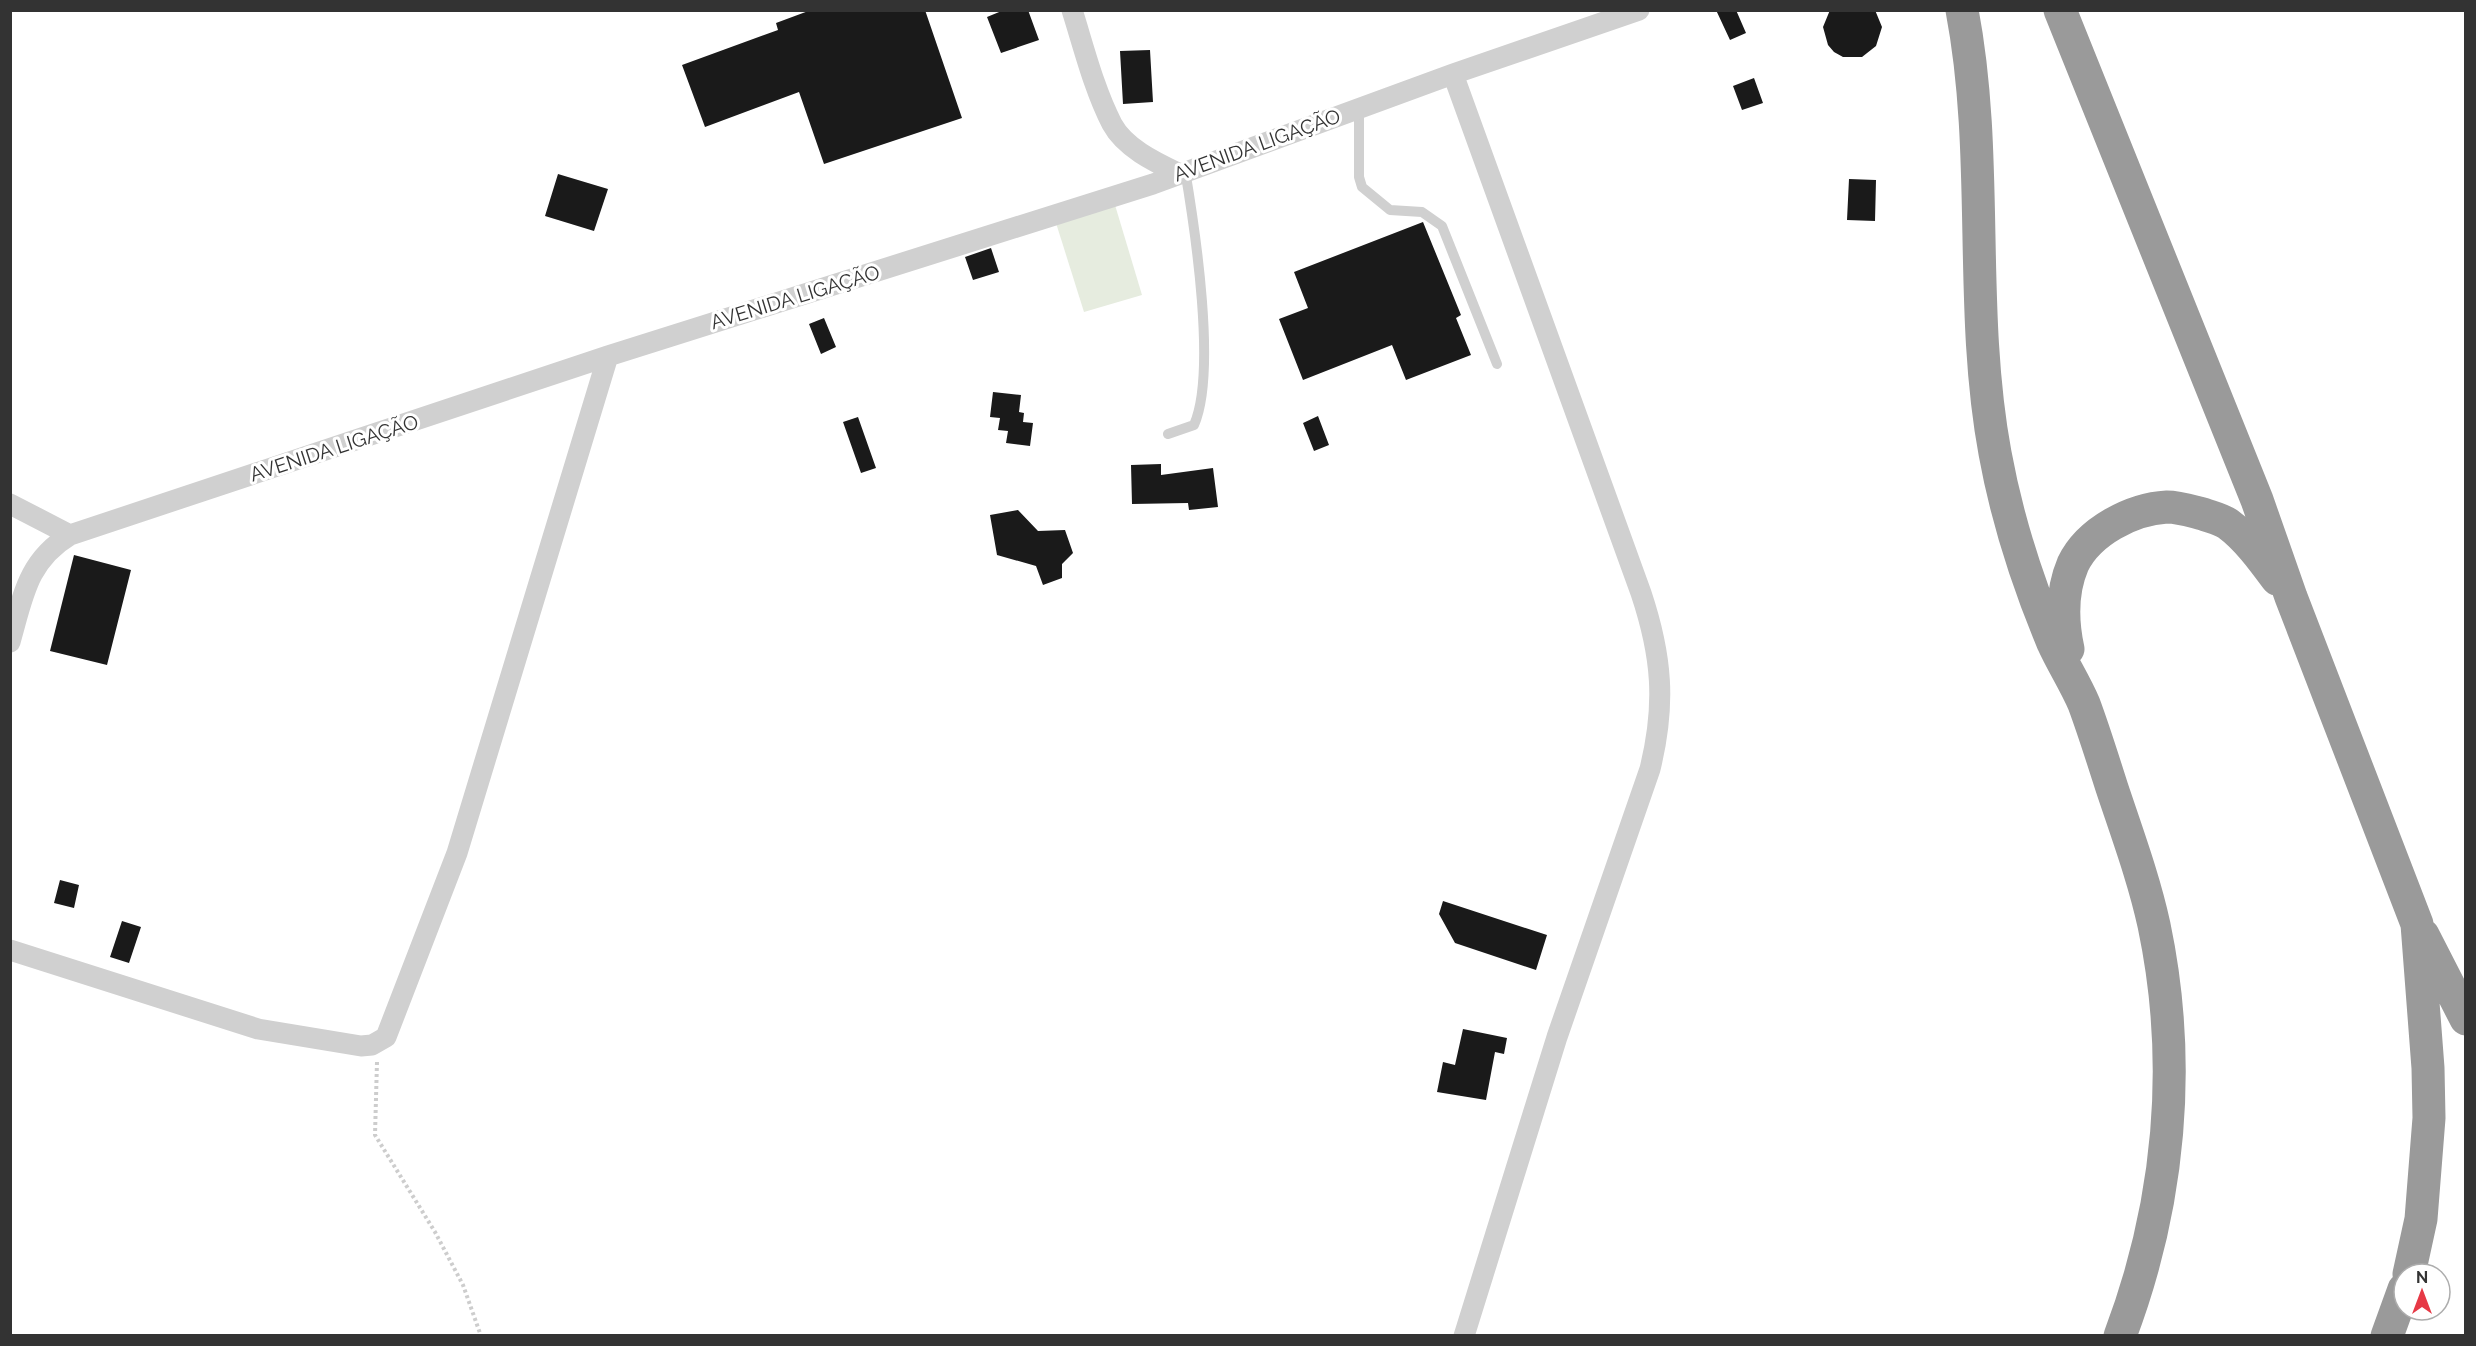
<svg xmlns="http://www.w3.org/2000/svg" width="2476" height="1346" font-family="Raleway,sans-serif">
<rect width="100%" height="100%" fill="#fff"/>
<path fill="#e6ecdf" d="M1115,205L1142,295L1084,312L1056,223Z"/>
<path fill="#1a1a1a" d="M811,10H925L962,118L824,164L799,92L705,127L682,65L778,30L776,23Z
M1004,10H1028L1039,40L1001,53L987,17Z
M1716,10H1736L1746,33L1730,40Z
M1830,10H1875L1882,27L1876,46L1862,57H1843L1834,52L1828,45L1823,27Z
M1150,50L1153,102L1123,104L1120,51Z
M1754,78L1763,103L1742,110L1733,86Z
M558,174L608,189L594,231L545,216Z
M1849,179L1876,180L1875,221L1847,220Z
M1423,222L1461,315L1456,318L1471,355L1406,380L1392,345L1303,380L1279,319L1308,308L1294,272Z
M991,248L999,272L973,280L965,257Z
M824,318L836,347L821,354L809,324Z
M993,392L1021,395L1019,412L1024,413L1023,422L1033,423L1030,446L1006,443L1008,431L998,430L1000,418L990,417Z
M1318,416L1329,445L1314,451L1303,423Z
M858,417L876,468L861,473L843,422Z
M1161,464V475L1213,468L1218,507L1189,510L1188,503L1132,504L1131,465Z
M1018,510L1038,531L1065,530L1073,553L1062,564V578L1043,585L1036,566L997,555L990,515Z
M74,555L131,570L107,665L50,651Z
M60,880L79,885L74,908L54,903Z
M1443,901L1547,935L1536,970L1455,943L1439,914Z
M122,921L141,927L129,963L110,957Z
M1463,1029L1507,1038L1504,1054L1495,1052L1486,1100L1437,1092L1443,1062L1455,1065Z"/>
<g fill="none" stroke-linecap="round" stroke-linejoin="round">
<path stroke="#cdcdcd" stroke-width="4" stroke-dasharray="3 3" stroke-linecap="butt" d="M377,1062L375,1135L435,1232L463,1285L481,1336"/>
<path stroke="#d0d0d0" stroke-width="10" d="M1359,108V177L1362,187L1390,210L1422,212L1442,226L1497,364
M1168,434L1194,425C1217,373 1195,229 1185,170"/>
<path stroke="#d0d0d0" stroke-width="21" d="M1072,10C1084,48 1094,89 1112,124C1125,148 1155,162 1178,173
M1453,74L1641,593C1662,656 1666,704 1650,769L1557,1037L1464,1336
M10,504L70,535
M10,642C23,597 27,561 70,535L608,356L1153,184L1453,74L1639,10
M10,950L258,1029L361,1046L372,1045L386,1037L457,853L608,356"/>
<path stroke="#9a9a9a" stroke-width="33" d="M1962,10C1990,157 1968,307 1995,453C2007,519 2027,581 2053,643C2062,663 2075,683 2084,704C2094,731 2103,760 2112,788C2127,833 2144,879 2154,925C2183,1063 2170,1204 2120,1336
M2060,10L2257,500L2291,597L2417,924L2428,1068L2429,1118L2421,1219L2409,1274
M2068,649C2062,621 2061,592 2073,564C2089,531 2132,509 2167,507C2179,507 2191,511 2203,514C2211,517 2221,519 2228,524C2247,538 2263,560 2277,579
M2423,935L2466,1019
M2387,1336L2404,1289"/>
</g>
<g text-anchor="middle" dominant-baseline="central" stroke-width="6" stroke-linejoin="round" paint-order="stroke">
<g font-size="20" fill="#333" stroke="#fff">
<text transform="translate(1257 145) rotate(-20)">AVENIDA LIGAÇÃO</text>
<text transform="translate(795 297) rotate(-17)">AVENIDA LIGAÇÃO</text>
<text transform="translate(334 448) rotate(-18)">AVENIDA LIGAÇÃO</text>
</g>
</g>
<rect width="2476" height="1346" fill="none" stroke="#333333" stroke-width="24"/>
<g transform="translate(2422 1292)"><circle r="28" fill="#ffffff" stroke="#adadad" stroke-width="1.5"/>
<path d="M0-4.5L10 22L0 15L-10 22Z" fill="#e63946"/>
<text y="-9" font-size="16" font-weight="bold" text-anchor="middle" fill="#333333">N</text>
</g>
</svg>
